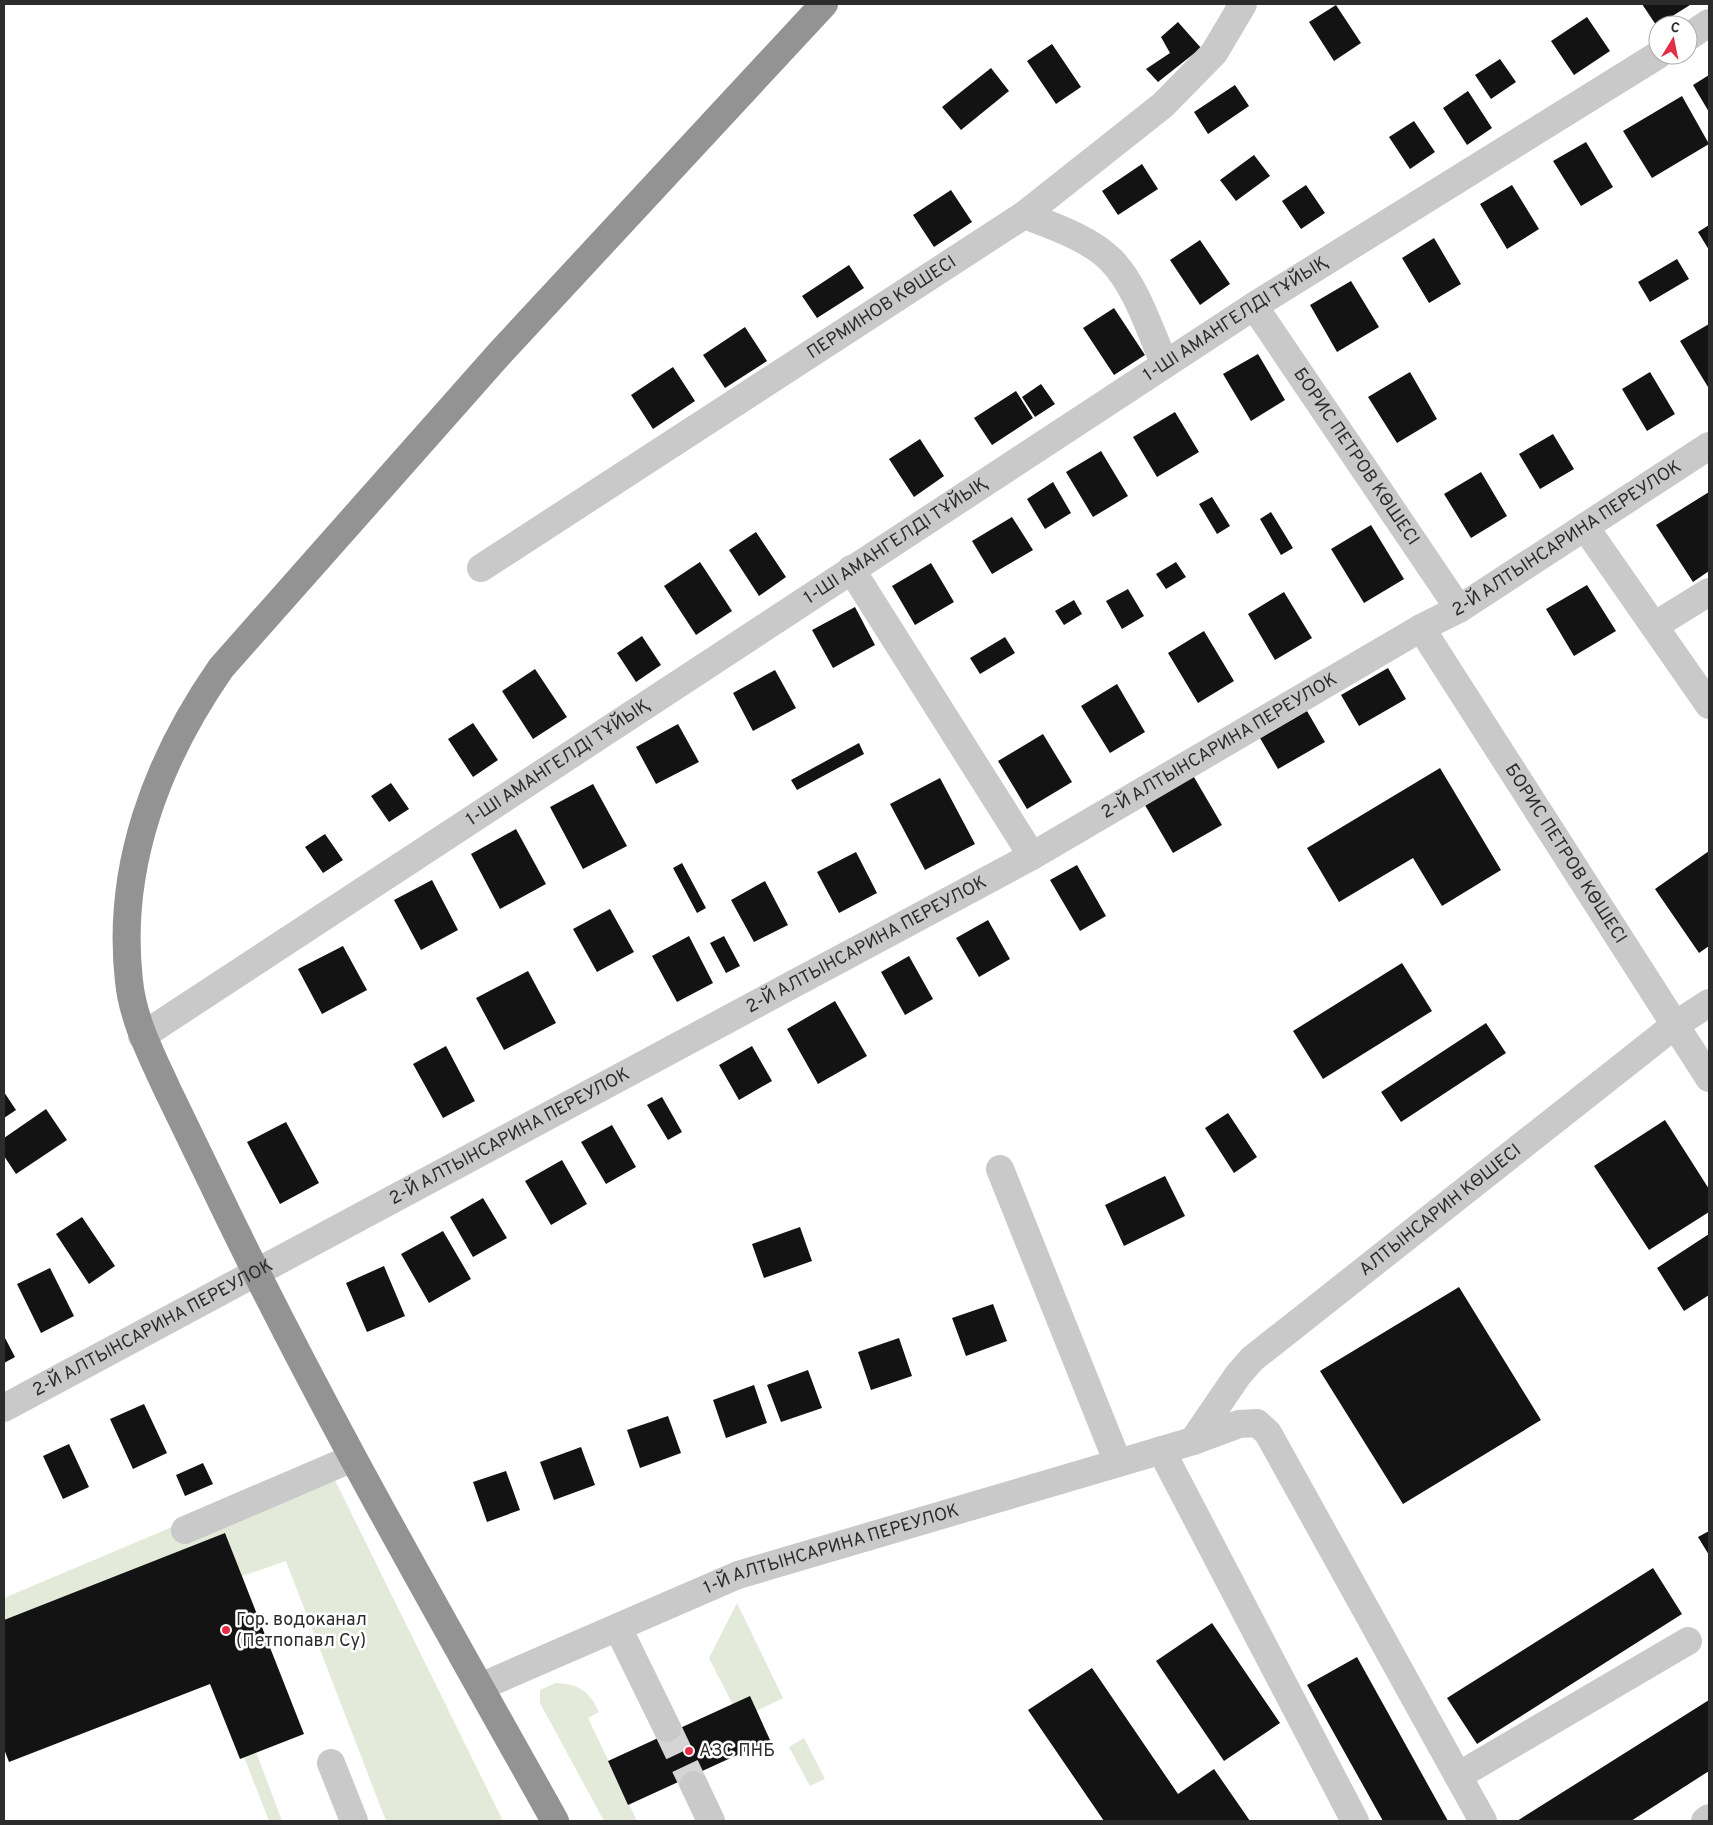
<svg xmlns="http://www.w3.org/2000/svg" width="1713" height="1825" font-family="Overpass,sans-serif">
<rect width="100%" height="100%" fill="#fff"/>
<path fill="#e3eada" d="M326,1462L503,1821H386L286,1561L242,1576L225,1534L4,1620V1598Z
M737,1603L783,1698L740,1719L709,1658Z
M556,1683C579,1684 589,1691 599,1712L588,1718L637,1821H604L540,1703V1690Z
M804,1738L825,1779L810,1786L789,1747Z
M256,1752L282,1821H269L244,1757Z"/>
<path fill="#131313" d="M1642,4H1689L1690,5L1658,25V28Z
M1336,5L1361,43L1334,61L1309,22Z
M1587,17L1610,51L1574,75L1551,41Z
M1178,22L1201,48L1158,82L1146,69L1170,53L1161,37Z
M1052,44L1081,87L1056,104L1027,61Z
M1500,59L1516,82L1491,99L1475,75Z
M991,68L1009,91L961,130L942,107Z
M1709,75V112L1693,85Z
M1235,85L1249,106L1208,134L1194,112Z
M1468,91L1492,128L1467,145L1443,108Z
M1682,96L1709,144L1652,178L1623,131Z
M1414,121L1435,152L1410,169L1389,137Z
M1586,142L1613,187L1581,206L1553,161Z
M1254,155L1270,176L1236,201L1220,180Z
M1142,164L1158,189L1118,215L1102,191Z
M1306,185L1325,213L1301,229L1282,201Z
M1512,185L1539,229L1507,249L1480,204Z
M951,190L972,222L934,247L913,215Z
M1709,225V250L1698,232Z
M1434,238L1461,284L1429,303L1402,258Z
M1200,240L1230,284L1200,305L1170,260Z
M1677,259L1689,279L1650,302L1638,282Z
M849,265L864,288L817,318L802,296Z
M1351,281L1379,327L1337,352L1310,305Z
M1114,308L1145,355L1114,375L1083,328Z
M1709,324V386L1708,387L1680,341Z
M745,327L767,361L725,388L703,355Z
M1258,354L1285,400L1251,421L1223,374Z
M673,367L695,401L653,429L631,395Z
M1410,372L1437,419L1397,443L1368,397Z
M1650,372L1675,414L1647,431L1622,389Z
M1041,384L1055,404L1035,417L1022,397Z
M1016,391L1033,418L992,445L974,418Z
M1175,412L1199,452L1157,477L1133,437Z
M1553,434L1574,469L1540,489L1519,454Z
M920,439L944,476L914,497L889,459Z
M1101,451L1128,496L1093,517L1066,472Z
M1481,472L1507,516L1471,538L1444,494Z
M1053,482L1071,513L1045,529L1027,499Z
M1709,492V571L1693,582L1656,525Z
M1212,497L1230,526L1217,534L1199,504Z
M1271,512L1293,548L1281,555L1260,519Z
M1012,517L1033,550L992,574L972,541Z
M1371,525L1404,579L1364,603L1331,549Z
M756,532L786,577L759,596L729,550Z
M700,562L732,611L696,635L664,586Z
M1176,562L1186,577L1166,589L1156,574Z
M931,563L954,602L915,625L892,586Z
M1587,585L1616,631L1574,656L1546,609Z
M1128,589L1144,616L1122,629L1106,601Z
M1284,592L1312,638L1275,660L1248,614Z
M1074,600L1082,614L1064,625L1055,611Z
M855,607L875,645L833,668L812,630Z
M1204,631L1234,681L1198,703L1168,653Z
M642,636L661,665L636,682L617,653Z
M1005,637L1015,653L980,674L970,658Z
M1388,668L1406,699L1359,726L1341,695Z
M535,669L567,717L533,739L502,691Z
M775,670L796,708L753,731L733,693Z
M1117,684L1145,732L1110,753L1081,706Z
M1307,711L1325,742L1278,769L1260,738Z
M473,723L498,760L473,777L448,739Z
M678,724L699,762L656,784L636,747Z
M1043,734L1072,782L1027,809L998,761Z
M859,743L864,754L797,790L791,780Z
M1440,768L1501,870L1442,906L1413,858L1339,902L1307,848Z
M1191,772L1222,825L1173,853L1142,800Z
M940,778L975,844L925,870L890,804Z
M391,783L409,809L389,822L371,796Z
M593,784L627,846L583,869L550,807Z
M516,829L546,884L500,909L471,854Z
M325,834L343,860L323,873L305,847Z
M1709,851V946L1699,953L1655,889Z
M856,852L877,893L839,913L817,872Z
M682,863L706,908L697,913L673,868Z
M1077,865L1106,916L1080,931L1050,880Z
M432,880L458,930L421,950L394,900Z
M765,881L788,925L754,942L731,900Z
M610,909L634,952L597,972L573,929Z
M988,920L1010,959L979,977L956,938Z
M689,936L713,983L677,1002L652,956Z
M724,936L740,966L726,973L710,943Z
M343,946L367,990L322,1014L298,969Z
M909,956L933,999L905,1015L881,972Z
M1402,963L1432,1011L1323,1079L1293,1031Z
M528,971L556,1023L504,1050L476,998Z
M835,1001L867,1056L818,1084L787,1029Z
M1486,1023L1506,1053L1401,1122L1381,1092Z
M446,1046L475,1101L443,1118L413,1064Z
M752,1046L772,1081L739,1100L719,1065Z
M4,1092L16,1110L4,1118Z
M662,1097L682,1132L668,1140L647,1105Z
M46,1109L67,1140L16,1174L4,1156V1138Z
M1228,1113L1257,1157L1234,1173L1205,1128Z
M1665,1120L1709,1189V1212L1649,1250L1594,1166Z
M286,1122L319,1183L280,1204L247,1142Z
M612,1125L636,1167L606,1184L581,1142Z
M562,1160L587,1204L551,1225L525,1181Z
M1165,1176L1185,1216L1124,1246L1105,1205Z
M483,1198L507,1238L473,1257L450,1217Z
M82,1217L115,1266L89,1284L56,1234Z
M800,1227L812,1261L764,1278L752,1244Z
M443,1231L471,1279L429,1303L401,1254Z
M1709,1234V1295L1684,1311L1657,1268Z
M384,1266L405,1316L367,1332L346,1283Z
M50,1268L74,1316L41,1333L17,1284Z
M1459,1287L1541,1420L1403,1504L1320,1371Z
M993,1304L1007,1341L966,1356L952,1318Z
M4,1336L15,1357L4,1363Z
M899,1338L912,1376L871,1390L858,1352Z
M808,1370L822,1408L781,1422L767,1385Z
M754,1385L767,1423L726,1438L713,1400Z
M144,1404L167,1453L133,1469L110,1419Z
M668,1416L681,1453L640,1468L627,1430Z
M69,1444L89,1487L63,1499L43,1456Z
M581,1447L595,1485L554,1500L540,1462Z
M203,1463L213,1484L185,1496L176,1475Z
M506,1471L520,1510L487,1522L473,1482Z
M1709,1531V1555L1698,1537Z
M225,1533L304,1734L240,1759L210,1684L9,1762L4,1749V1620Z
M1653,1568L1682,1614L1477,1744L1447,1698Z
M1212,1623L1280,1723L1224,1761L1156,1661Z
M1357,1657L1448,1821H1383L1307,1685Z
M1092,1668L1178,1794L1214,1769L1250,1821H1104L1028,1710Z
M750,1696L770,1740L628,1805L608,1761Z
M1709,1700V1771L1631,1821H1517Z"/>
<g fill="none" stroke-linecap="round" stroke-linejoin="round">
<path stroke="#d5d5d5" stroke-width="28" stroke-dasharray="28 14" stroke-linecap="butt" d="M667,1728L694,1785"/>
<g stroke="#c9c9c9" stroke-width="28">
<path d="M1688,37L1709,23"/>
<path d="M1024,215C1053,226 1091,239 1112,261C1137,287 1150,332 1165,364"/>
<path id="s1" d="M1254,306L1459,609"/>
<path d="M1585,527L1709,705"/>
<path id="s2" d="M481,568L1024,215L1163,105L1214,53L1243,4"/>
<path d="M851,569L1032,856"/>
<path d="M1654,626L1709,592"/>
<path id="s3" d="M1421,628L1709,1078"/>
<path id="s4" d="M142,1036L1254,306L1658,55"/>
<path d="M1000,1169L1118,1463"/>
<path id="s5" d="M4,1408L1032,856L1421,628L1459,609L1709,446"/>
<path id="s6" d="M1193,1441L1238,1375L1252,1359L1675,1025L1709,1003"/>
<path d="M1161,1450L1355,1821"/>
<path d="M185,1530L353,1458"/>
<path d="M618,1628L667,1728"/>
<path id="s7" d="M480,1687L738,1575L1193,1441L1239,1424L1257,1423L1268,1433L1483,1821"/>
<path d="M331,1763L354,1821"/>
<path d="M1458,1776L1688,1641"/>
<path d="M694,1785L711,1821"/>
<path d="M1705,1821L1709,1818"/>
</g>
<path stroke="#939393" stroke-width="28" d="M555,1821C437,1610 316,1400 212,1182C197,1151 182,1120 167,1089C151,1054 133,1020 129,981C116,867 157,760 221,668L500,353L824,4"/>
</g>
<g fill="#e32f46" stroke="#fff" stroke-width="2">
<circle cx="226" cy="1630" r="5"/>
<circle cx="689" cy="1751" r="5"/>
</g>
<g text-anchor="middle" dominant-baseline="central" stroke-width="5" stroke-linejoin="round" paint-order="stroke">
<g font-size="18" fill="#2c2c2c" stroke="#fff">
<text stroke="none"><textPath href="#s2" startOffset="478">ПЕРМИНОВ КӨШЕСІ</textPath></text>
<text stroke="none"><textPath href="#s4" startOffset="1308">1-ШІ АМАНГЕЛДІ ТҰЙЫҚ</textPath></text>
<text stroke="none"><textPath href="#s1" startOffset="182">БОРИС ПЕТРОВ КӨШЕСІ</textPath></text>
<text stroke="none"><textPath href="#s5" startOffset="1789">2-Й АЛТЫНСАРИНА ПЕРЕУЛОК</textPath></text>
<text stroke="none"><textPath href="#s4" startOffset="902">1-ШІ АМАНГЕЛДІ ТҰЙЫҚ</textPath></text>
<text stroke="none"><textPath href="#s5" startOffset="1384">2-Й АЛТЫНСАРИНА ПЕРЕУЛОК</textPath></text>
<text stroke="none"><textPath href="#s4" startOffset="498">1-ШІ АМАНГЕЛДІ ТҰЙЫҚ</textPath></text>
<text stroke="none"><textPath href="#s3" startOffset="268">БОРИС ПЕТРОВ КӨШЕСІ</textPath></text>
<text stroke="none"><textPath href="#s5" startOffset="979">2-Й АЛТЫНСАРИНА ПЕРЕУЛОК</textPath></text>
<text stroke="none"><textPath href="#s5" startOffset="574">2-Й АЛТЫНСАРИНА ПЕРЕУЛОК</textPath></text>
<text stroke="none"><textPath href="#s6" startOffset="341">АЛТЫНСАРИН КӨШЕСІ</textPath></text>
<text stroke="none"><textPath href="#s5" startOffset="169">2-Й АЛТЫНСАРИНА ПЕРЕУЛОК</textPath></text>
<text stroke="none"><textPath href="#s7" startOffset="378">1-Й АЛТЫНСАРИНА ПЕРЕУЛОК</textPath></text>
</g>
<g font-size="18" fill="#2c2c2c" stroke="#fff" text-anchor="start">
<text x="236" y="1620">Гор. водоканал<tspan x="236" dy="21">(Петпопавл Су)</tspan></text>
<text x="699" y="1751">АЗС ПНБ</text>
</g>
</g>
<rect width="1713" height="1825" fill="none" stroke="#2c2c2c" stroke-width="10"/>
<g transform="translate(1673 40) rotate(10)"><circle r="24" fill="#ffffff" stroke="#ababab"/>
<path d="M0-4L9 19L0 12L-9 19Z" fill="#e32f46"/>
<text y="-8" font-size="14" font-weight="bold" text-anchor="middle" fill="#2c2c2c">С</text>
</g>
</svg>
